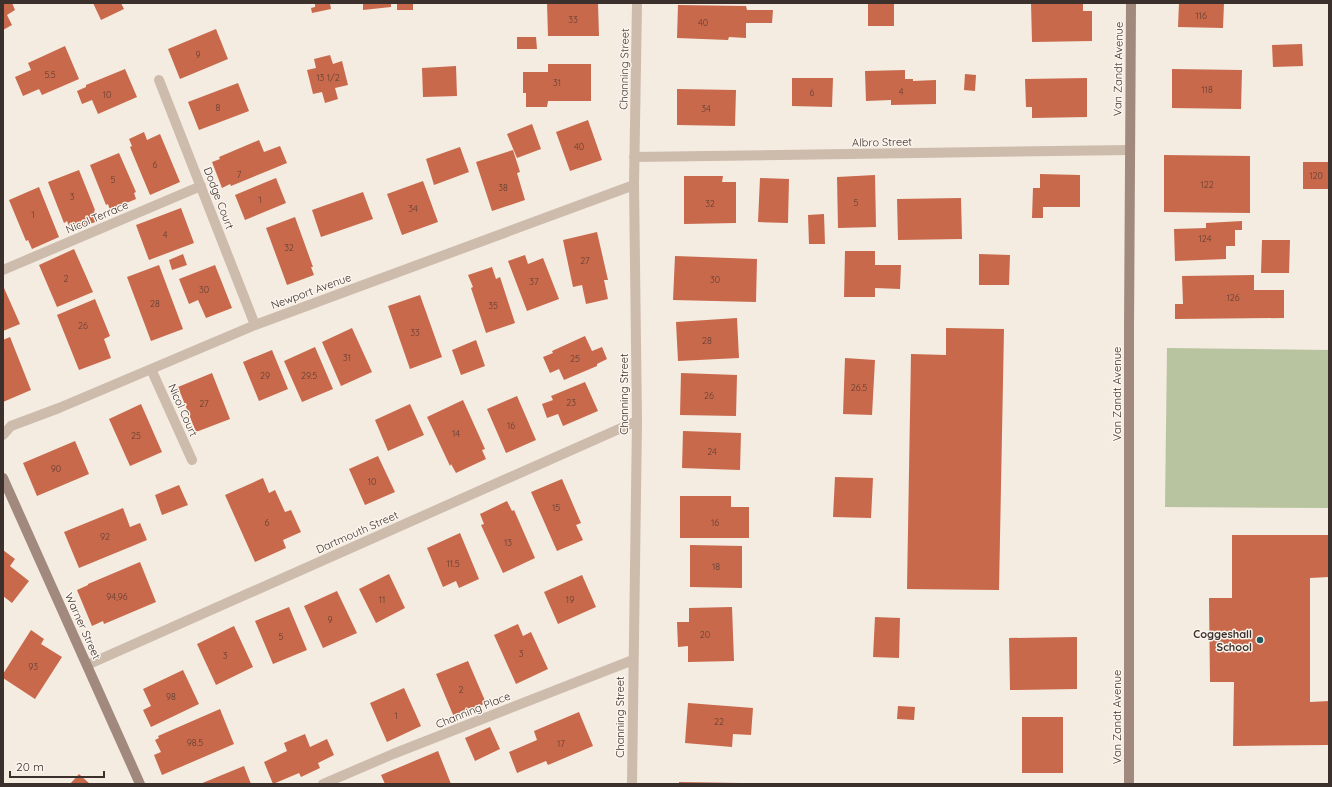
<svg xmlns="http://www.w3.org/2000/svg" width="1332" height="787" font-family="Quicksand,sans-serif">
<rect width="100%" height="100%" fill="#f4ebe1"/>
<path fill="#b8c4a0" d="M1167,348L1329,350V508L1165,507Z"/>
<path fill="#c8694b" d="M3,3H12L15,10L7,15L12,25L3,30Z
M93,3H121L124,9L101,20Z
M315,3H330L331,9L312,13L311,8L315,7Z
M363,3H391V7L363,10Z
M397,3H413V10H397Z
M547,3H598L599,36H548Z
M868,3H894V26H868Z
M1031,3H1083V11H1092V41L1032,42Z
M1179,3H1224L1223,28L1178,27Z
M678,5L746,6L747,10H773L772,23H746V38L729,37L728,40L677,38Z
M216,29L228,59L180,79L168,49Z
M517,37H536L537,49H517Z
M1302,44L1303,66L1273,67L1272,45Z
M65,46L79,79L42,95L39,89L23,96L15,77L31,70L28,63Z
M330,55L333,64L342,61L348,85L335,88L338,99L325,103L322,92L313,94L307,70L316,68L314,59Z
M548,64H591V101H548L547,107H526V93H523V72H548Z
M456,66L457,96L423,97L422,68Z
M125,69L137,97L98,114L92,100L82,104L77,91L86,87V85Z
M1172,69L1242,70L1241,109L1172,108Z
M905,70V79H913V81L936,80V104L891,105V100L866,101L865,71Z
M965,74L976,75L975,91L964,90Z
M792,78H833L832,107L792,106Z
M1087,78V117L1032,118V107H1026L1025,79Z
M238,83L249,111L199,130L188,102Z
M677,89L736,90L735,126L677,125Z
M588,120L602,160L570,171L556,132Z
M532,124L541,149L517,158L507,134Z
M144,132L147,140L160,134L180,182L150,195L130,147L132,146L129,139Z
M259,140L264,152L280,146L287,163L231,186L230,184L222,188L212,162L220,159L219,157Z
M460,147L469,172L434,185L426,159Z
M513,150L520,172L517,173L525,200L492,211L476,162Z
M119,153L136,192L134,193L136,199L110,210L108,204L106,205L90,165Z
M1164,155L1250,156V213L1164,212Z
M1303,162H1329V189H1303Z
M79,170L95,210L94,211L98,221L71,231L67,221L64,223L48,182Z
M1040,174L1080,175V207H1043V218H1032L1033,188H1040Z
M875,175L876,227L838,228L837,177Z
M684,176H723L722,182H736V223L684,224Z
M276,178L286,203L245,220L235,195Z
M760,178L789,179L788,223L758,222Z
M423,181L438,222L402,235L387,194Z
M39,187L59,237L32,249L28,240L26,241L9,200Z
M363,192L373,219L321,237L312,210Z
M961,198L962,239L898,240L897,199Z
M181,208L194,243L149,260L136,225Z
M824,214L825,244H809L808,215Z
M295,217L313,267H311L314,275L287,285L266,228Z
M1242,221V230H1235V246H1226V259L1175,261L1174,229L1206,228V223Z
M597,232L608,280H604L608,299L586,304L582,285L573,287L563,240Z
M1262,240H1290L1289,273H1261Z
M74,249L93,292L57,307L39,265Z
M845,251H875V265H901L900,289L875,288V297H844Z
M183,254L187,265L172,270L169,260Z
M979,254L1010,255L1009,285H979Z
M525,255L528,264L543,258L559,299L527,311L508,261Z
M675,256L757,259L756,302L673,300Z
M159,265L183,329L151,341L127,277Z
M215,265L232,308L206,318L198,300L189,304L179,279Z
M492,267L496,279L500,277L515,323L486,333L471,288L473,287L468,275Z
M1254,275V290H1284V318L1175,319V304H1183L1182,276Z
M4,288L20,324L3,331V289Z
M420,295L442,357L410,369L388,306Z
M95,299L110,336L104,339L111,358L79,370L57,315Z
M737,318L739,358L678,361L676,322Z
M352,328L372,372L341,386L322,342Z
M946,328L1004,329L999,590L907,589L911,354L946,355Z
M585,336L592,351L602,347L607,359L597,364V366L564,380L559,369L550,373L543,357L553,353L552,351Z
M10,337L31,390L3,402V340Z
M476,340L485,366L461,375L452,350Z
M315,347L333,389L302,402L284,361Z
M272,350L288,389L259,401L243,362Z
M845,358L875,360L872,415L843,414Z
M212,373L230,419L196,432L178,387Z
M681,373L737,375L736,416L680,415Z
M585,382L598,411L563,426L558,414L547,418L542,404L553,400L551,396Z
M517,396L536,440L506,453L487,409Z
M463,400L485,449L482,450L486,459L456,473L451,464L450,466L427,417Z
M141,404L162,452L130,466L109,419Z
M410,404L424,435L388,451L375,420Z
M683,431L741,433L740,470L682,468Z
M75,441L89,474L37,496L23,463Z
M378,456L395,492L365,505L349,469Z
M835,477L873,478L871,518L833,517Z
M263,478L269,493L275,490L285,512L291,510L301,532L283,540L286,548L255,562L225,495Z
M562,479L581,523L576,525L583,540L557,551L531,492Z
M179,485L188,505L162,515L155,495Z
M680,496H731V507H749V538H680Z
M507,501L512,511L514,510L535,558L503,573L481,525L484,524L480,514Z
M123,508L130,527L140,523L147,540L79,568L64,532Z
M460,533L479,579L459,588L456,581L443,587L427,548Z
M1232,535H1329V577L1310,578V702L1329,701V745L1233,746L1234,682H1210L1209,598H1232Z
M690,545L742,546V588L690,587Z
M3,550L15,559L10,566L29,581L12,603L3,596Z
M140,562L156,602L104,624L103,621L92,626L77,590L88,585V584Z
M389,574L405,608L376,623L359,589Z
M582,575L596,607L558,624L544,592Z
M337,591L357,633L323,648L304,606Z
M289,607L307,650L273,664L255,621Z
M732,607L734,661L688,662V646L678,647L677,622H689V608Z
M875,617L900,618L899,658L873,657Z
M518,624L523,636L531,632L548,669L516,684L494,635Z
M234,626L253,667L216,685L197,644Z
M31,630L44,639L41,644L62,657L35,699L3,678V674Z
M1077,637V689L1010,690L1009,638Z
M468,661L486,703L454,717L436,674Z
M183,670L199,704L151,727L143,710L151,706L143,689Z
M404,688L421,726L387,742L370,703Z
M688,703L753,708L751,735L733,734L732,747L685,743Z
M898,706L915,707L914,720L897,719Z
M220,709L234,744L162,775L154,755L161,752L155,740L159,738L158,736Z
M579,712L593,746L548,765L546,761L517,773L509,752L537,740L534,731Z
M1022,717H1063V773H1022Z
M490,727L500,749L475,761L465,738Z
M305,734L310,747L327,739L334,755L318,763L320,768L301,777L299,773L273,784L264,762L287,751L284,743Z
M438,751L451,784H385L381,775Z
M244,766L251,784H200Z
M79,774L90,784H70Z
M679,782L740,783V784H679Z"/>
<g fill="none" stroke-linecap="round" stroke-linejoin="round">
<path stroke="#cdbbac" stroke-width="10" d="M159,80L255,325
M634,157L1130,150
M3,270L201,186
M151,369L192,460
M3,435L11,426L59,408L255,325L634,185
M87,665L637,421
M323,784L393,754L633,660
M632,784L637,421L634,185L637,3"/>
<path stroke="#a18a7d" stroke-width="10" d="M3,478L140,784
M1129,784V329L1131,3"/>
</g>
<circle fill="#1f5a5e" stroke="#fbf5ee" stroke-width="1.5" cx="1260" cy="640" r="4"/>
<g text-anchor="middle" dominant-baseline="central" stroke-width="3" stroke-linejoin="round" paint-order="stroke">
<g font-size="9" fill="#5e3e33">
<text x="1201" y="15">116</text>
<text x="573" y="19">33</text>
<text x="703" y="22">40</text>
<text x="198" y="54">9</text>
<text x="50" y="74">5.5</text>
<text x="328" y="77">13 1/2</text>
<text x="557" y="82">31</text>
<text x="1207" y="89">118</text>
<text x="901" y="91">4</text>
<text x="812" y="92">6</text>
<text x="107" y="94">10</text>
<text x="218" y="107">8</text>
<text x="706" y="108">34</text>
<text x="579" y="146">40</text>
<text x="155" y="164">6</text>
<text x="239" y="174">7</text>
<text x="1316" y="175">120</text>
<text x="113" y="179">5</text>
<text x="1207" y="184">122</text>
<text x="503" y="187">38</text>
<text x="72" y="196">3</text>
<text x="260" y="199">1</text>
<text x="856" y="202">5</text>
<text x="710" y="203">32</text>
<text x="413" y="208">34</text>
<text x="33" y="214">1</text>
<text x="165" y="234">4</text>
<text x="1205" y="238">124</text>
<text x="289" y="247">32</text>
<text x="585" y="260">27</text>
<text x="66" y="278">2</text>
<text x="715" y="279">30</text>
<text x="534" y="281">37</text>
<text x="204" y="289">30</text>
<text x="1233" y="297">126</text>
<text x="155" y="303">28</text>
<text x="493" y="305">35</text>
<text x="83" y="325">26</text>
<text x="415" y="332">33</text>
<text x="707" y="340">28</text>
<text x="347" y="357">31</text>
<text x="575" y="358">25</text>
<text x="265" y="375">29</text>
<text x="309" y="375">29.5</text>
<text x="859" y="387">26.5</text>
<text x="709" y="395">26</text>
<text x="571" y="402">23</text>
<text x="204" y="403">27</text>
<text x="511" y="425">16</text>
<text x="456" y="433">14</text>
<text x="136" y="435">25</text>
<text x="712" y="451">24</text>
<text x="56" y="468">90</text>
<text x="372" y="481">10</text>
<text x="556" y="507">15</text>
<text x="267" y="522">6</text>
<text x="715" y="522">16</text>
<text x="105" y="536">92</text>
<text x="508" y="542">13</text>
<text x="453" y="563">11.5</text>
<text x="716" y="566">18</text>
<text x="117" y="596">94,96</text>
<text x="382" y="599">11</text>
<text x="570" y="599">19</text>
<text x="330" y="619">9</text>
<text x="705" y="634">20</text>
<text x="281" y="636">5</text>
<text x="521" y="653">3</text>
<text x="225" y="655">3</text>
<text x="33" y="666">93</text>
<text x="461" y="689">2</text>
<text x="171" y="696">98</text>
<text x="396" y="715">1</text>
<text x="719" y="721">22</text>
<text x="195" y="742">98.5</text>
<text x="561" y="743">17</text>
</g>
<g font-size="11" fill="#3b302b" stroke="#fbf5ee">
<text transform="translate(624 69) rotate(-89)">Channing Street</text>
<text transform="translate(1118 69) rotate(-89)">Van Zandt Avenue</text>
<text transform="translate(882 142) rotate(-1)">Albro Street</text>
<text transform="translate(219 198) rotate(69)">Dodge Court</text>
<text transform="translate(97 217) rotate(-23)">Nicol Terrace</text>
<text transform="translate(311 291) rotate(-20)">Newport Avenue</text>
<text transform="translate(624 394) rotate(-90)">Channing Street</text>
<text transform="translate(1117 394) rotate(-90)">Van Zandt Avenue</text>
<text transform="translate(183 410) rotate(66)">Nicol Court</text>
<text transform="translate(357 532) rotate(-24)">Dartmouth Street</text>
<text transform="translate(83 626) rotate(66)">Warner Street</text>
<text transform="translate(473 710) rotate(-22)">Channing Place</text>
<text transform="translate(620 717) rotate(-90)">Channing Street</text>
<text transform="translate(1117 717) rotate(-90)">Van Zandt Avenue</text>
</g>
<g font-size="11" font-weight="bold" fill="#3b302b" stroke="#fbf5ee" text-anchor="end">
<text x="1252" y="634">Coggeshall<tspan x="1252" dy="13">School</tspan></text>
</g>
</g>
<rect width="1332" height="787" fill="none" stroke="#3b302b" stroke-width="8"/>
<path d="M10 771v6h94v-6" fill="none" stroke="#3b302b" stroke-width="2"/>
<text x="16" y="771" font-size="12" fill="#3b302b" stroke="#fbf5ee" stroke-width="3" paint-order="stroke">20 m</text>
</svg>
